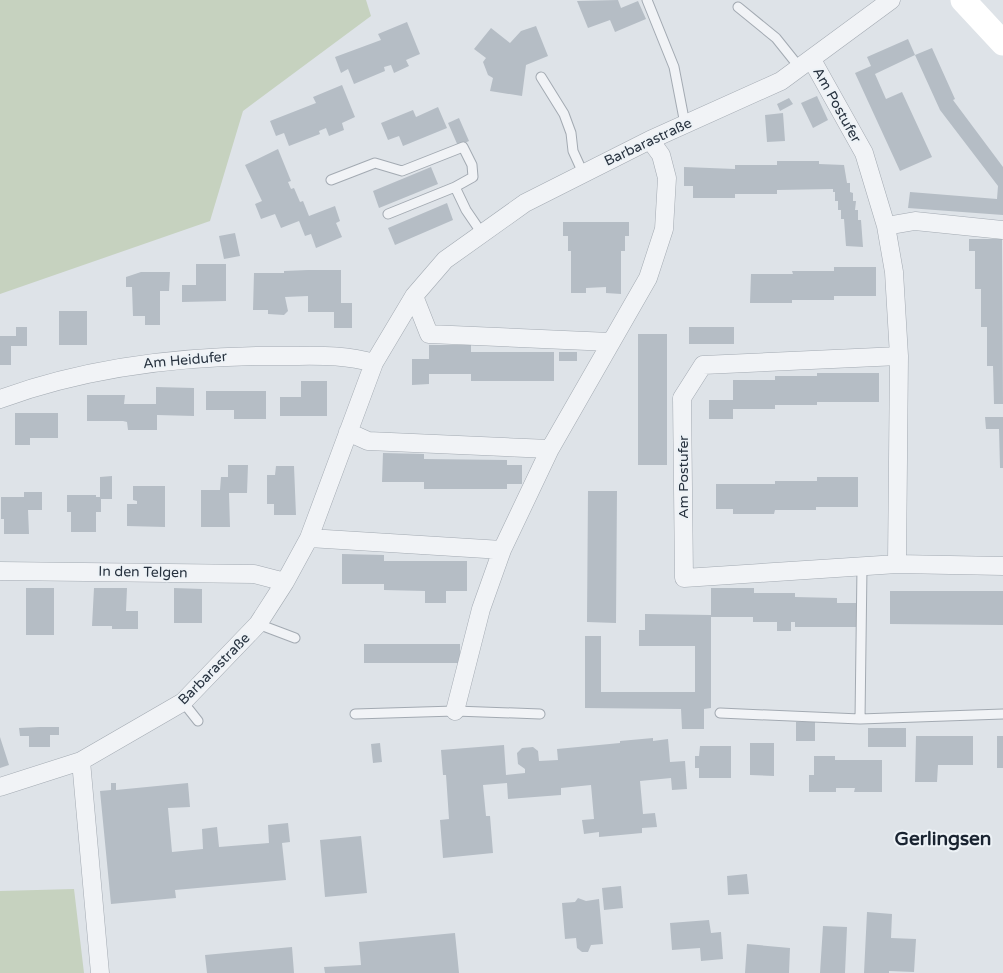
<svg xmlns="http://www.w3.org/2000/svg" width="1003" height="973" font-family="'Varela Round',sans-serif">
<rect width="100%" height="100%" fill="#dee3e8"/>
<path fill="#c6d2bf" d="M0,0H366L371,16L243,111L210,221L0,294Z
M74,889L84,973H0V891Z"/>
<path fill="#b5bdc5" d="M618,0L621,8L638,1L646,19L615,32L610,20L588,28L577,1Z
M407,22L420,54L406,60L409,66L394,73L391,65L384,67L385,71L354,84L348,69L341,73L335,57L381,40L378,34Z
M536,26L548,56L526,65L522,96L490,91L493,78L488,75L483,62L486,58L474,49L491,28L510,43L521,31Z
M908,39L915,55L875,74L886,99L902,92L932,157L900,171L855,73L871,66L867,57Z
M932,48L955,99L953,100L1003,167V215L908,208L910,192L997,199L998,186L940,110L915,55Z
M342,85L355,117L342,123L344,130L329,136L326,128L319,131L320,134L289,146L284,133L276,136L270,121L316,103L313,97Z
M817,96L828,120L813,128L801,103Z
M789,98L793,104L780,111L777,104Z
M438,107L447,128L403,146L399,136L388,140L381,123L413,110L416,117Z
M783,113L785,141L767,142L765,115Z
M459,118L469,141L458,146L448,123Z
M278,149L291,181L288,182L291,189L294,188L300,202L303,201L309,216L335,206L340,221L336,223L342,237L316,248L311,234L305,236L299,221L281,228L275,214L261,219L255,204L262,201L245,165Z
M777,161H819V164L844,165L847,183H850V192L853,193V201H856L855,210H858V220H861L863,247L846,246L844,219H841V210H838V201H835V192H833V189L777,190V194H735V198H693V186H684V167L735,169V165H777Z
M431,167L438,184L379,208L373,191Z
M447,203L453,220L395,245L388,228Z
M563,222H629V236H625V251H621V294L606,293V287L586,288V293H571V251H568V236H563Z
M235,233L240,256L224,259L219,236Z
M969,239H1002L1003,404H994L993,366H987V327H981V289H975V251H969Z
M196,264H226V301L182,302V285H196Z
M834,267H876V296H834V300H792V303H750L751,274H793L792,271H834Z
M308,270H341V303H352V328H334V312H308V296L285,297L288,311L284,315L268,314V310H253L254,273H284V271Z
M141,272H170L169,291H160V325H145V316H133L132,287H126V277Z
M59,311H87V345H59Z
M16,327H27V346H11V365H0V336H16Z
M689,327H734V344H689Z
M638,334H667V465H638Z
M429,345H471V352H554V381H471V374H429V384L412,385V359H429Z
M559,352H577V361H559Z
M817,373H879V402H817V405H775V409H733V419H709V400H733V380H775V376H817Z
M301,381H327V416H280V397H301Z
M156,387L194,388V416L157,415V430H128L127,422L123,421H87V395H125L124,404H156Z
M206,391H266V419H234V410H206Z
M15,413H58V438H30V445H15Z
M985,417H1003V468H1000L999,429H986Z
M383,453L424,454V459L507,460V465H522V484H507V489H424V482H382Z
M228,465H248L247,493H229L230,527H201V490H220L221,477H228Z
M276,466H294L296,515H274V504H267V475H275Z
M112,476V499H101V512H96V532H71V512H67V495H96V497H100V477Z
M817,477H858V507H816V510H775L774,514H733V509H716V484H775V481H817Z
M133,486H165V527L127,526V504H137V501L133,500Z
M588,491H617L616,623L587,622Z
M24,492H42V510H28L29,534H4V519H1V497H24Z
M342,554L384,555V561H467V591H446V603H425V591L384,590V584H342Z
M26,588H54V635H26Z
M94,588H127L126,611H138V629H112V626H92Z
M174,588L202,589V623H174Z
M711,588H754V593H795V597L837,598V603H856V627H795V622H791V631H777V622H753V617H711V708L704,709V729H682L681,709L585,708V636H601V692H695V646H639V630H645V614L711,615Z
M890,591H1003V625L890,624Z
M364,644H460V663H364Z
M796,722H815V741H796Z
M40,727H59V735H50V747H29V736H20L19,728Z
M868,728H906V747H868Z
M916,736H973V765H938L937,782H915Z
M997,736H1003V768H997Z
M0,737L9,765L0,768Z
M653,738V741L668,739L670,762L685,761L687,789L672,790L671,778L640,781L643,814L655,813L657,827L642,828V833L599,837V832L584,834L582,820L594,819L591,785L561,788V795L508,799L507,783L483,785L486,816H490L493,853L443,858L440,820L449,819L446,775H443L441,750L504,745L506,775L525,773V769L518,764L517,753L522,748L533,747L538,751L539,761L558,760L557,749L620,743V741Z
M380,743L382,762L373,763L371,744Z
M750,743H774V776L750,775Z
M700,746H731V778H699V768H695V756H699Z
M814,756H835V760H882V792H854L855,788H836V792H809V775H814Z
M111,783H116V790L188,783L190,807L168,808L172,852L203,849L202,829L217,827L219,847L269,843L268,825L288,823L290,842L282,843L286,880L175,890L176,898L111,904L100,791L111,790Z
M361,836L367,893L325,897L320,840Z
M747,874L749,894L728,895L727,876Z
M621,886L623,908L604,910L602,888Z
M578,898L586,901L599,899L603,944L591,945L588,952H582L577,948L576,938L565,939L562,903L575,902Z
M867,912L892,914L891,938L916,939L914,972L889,971V973H864Z
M709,920L711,933L721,932L723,959L701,961L700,948L672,950L670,923Z
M823,926L847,927L845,973H820Z
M455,933L459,973H325L324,967L361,965L359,942Z
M747,944L790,948L789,973H745Z
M292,947L294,973H207L205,955Z"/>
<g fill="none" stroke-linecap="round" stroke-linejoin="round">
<defs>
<path id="service" d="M647,0L674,67L685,124
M738,7L776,38L800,68
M541,77L564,114L571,133L573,151L583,173
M331,180L375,163L402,171L463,147L472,165L473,177L455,187
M388,214L455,187L466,210L481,232
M258,624L295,638
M183,702L198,721
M720,713L860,719L1003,714
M355,714L455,711L540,714
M860,719L862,567"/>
<path id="minor" d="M812,60L864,153L886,226L894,272L899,356L897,564
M886,226L915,221L1003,230
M414,296L429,334L610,342
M899,356L703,365L682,398L684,578L897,564L1003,566
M0,399C91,366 188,355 284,356C316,356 343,354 374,363
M348,432L368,441L550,449
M309,538L502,550
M0,571L254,574L285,582
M455,711L481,609L502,550L550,449L648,278L664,229L667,178L661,155L650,140
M81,761L100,973
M0,787L81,761L183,702L258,624L285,582L309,538L374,363L414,296L445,260L525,203L650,140L781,81L891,0"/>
</defs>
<use href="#service" stroke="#a3aab2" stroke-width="11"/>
<use href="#minor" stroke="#a3aab2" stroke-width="19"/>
<use href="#service" stroke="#f1f3f6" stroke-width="9"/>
<use href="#minor" stroke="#f1f3f6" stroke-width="18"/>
<path stroke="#fff" stroke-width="25" d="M963,0L1003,43"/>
</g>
<g text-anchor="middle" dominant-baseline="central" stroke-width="4" stroke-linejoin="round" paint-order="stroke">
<g font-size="14" fill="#27323f" stroke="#edf2f6">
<text transform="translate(837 105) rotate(61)">Am Postufer</text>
<text transform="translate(648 142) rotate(-25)">Barbarastraße</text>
<text transform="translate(185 360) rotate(-5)">Am Heidufer</text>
<text transform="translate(683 477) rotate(-90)">Am Postufer</text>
<text transform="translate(143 572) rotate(1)">In den Telgen</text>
<text transform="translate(214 669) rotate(-45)">Barbarastraße</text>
</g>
<g font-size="19" font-weight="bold" fill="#192330" stroke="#edf2f6">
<text x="943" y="839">Gerlingsen</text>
</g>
</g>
</svg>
